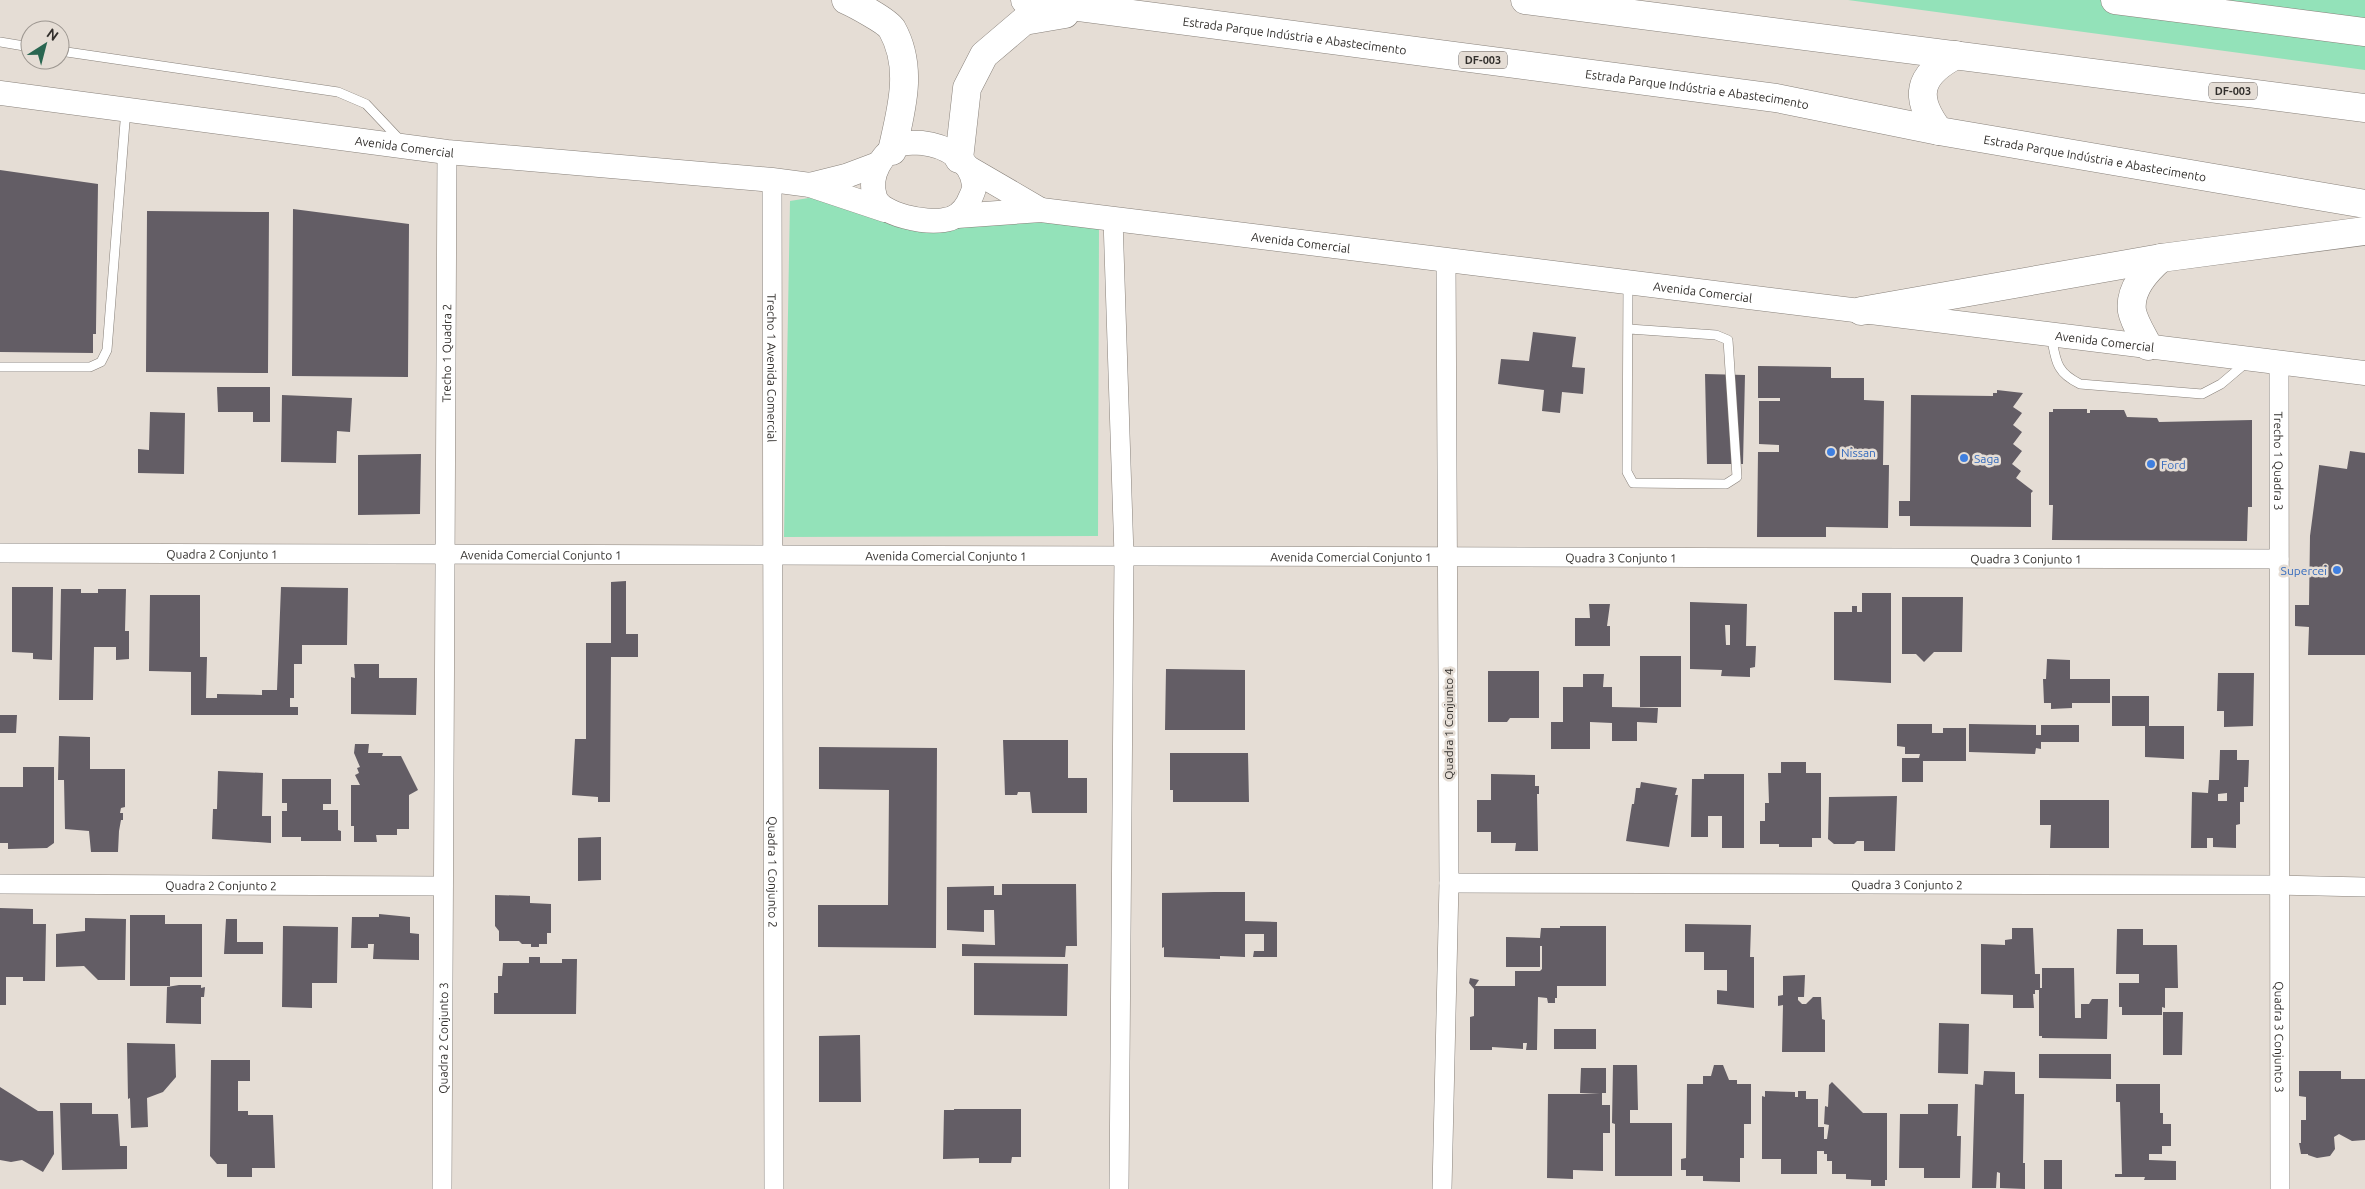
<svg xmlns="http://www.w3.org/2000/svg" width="2365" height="1189" font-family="Ubuntu,sans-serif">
<rect width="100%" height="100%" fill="#e5ddd5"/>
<path fill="#93e2b9" d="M1848,0H2365V70Z
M815,197L892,217L935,232L963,223L1046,222L1099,227L1098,536L784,537L790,201Z"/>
<path fill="#635d65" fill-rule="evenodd" d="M0,170L98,184L96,330V334H93V353L0,352Z
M293,209L409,224L408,377L292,376Z
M147,211L269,212L268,373L146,372Z
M1533,332L1576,337L1572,367L1585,368L1583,394L1562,392L1560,413L1542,411L1544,390L1498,384L1501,359L1529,361Z
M1758,366L1831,367V378H1864V400L1884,401L1883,465H1889L1888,528L1826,527V537H1757L1758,452H1779V445L1759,444V401H1780V398H1758Z
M1705,374L1745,375L1743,464H1707Z
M217,387H270V422H253V412H218Z
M1997,390L2023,393L2013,407L2022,413L2013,425L2022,432L2013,444L2022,451L2012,464L2021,471L2016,478L2033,491L2031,493V527L1910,526V516H1899V501H1910L1911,395L1993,396V393H1997Z
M282,395L352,398L350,432L337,431L336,463L281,462Z
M2053,409H2087V413H2090V410H2124L2127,417L2157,418L2159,422L2252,420V507H2248L2247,541L2052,540L2053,505H2049V412H2053Z
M150,412L185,413L184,474L138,473V449L149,450Z
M2350,451L2365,453V655H2308L2309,627L2295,626V605H2309L2310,536L2319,467V465L2347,469Z
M421,454L420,514L358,515V455Z
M626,581V634H638V657H611L610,802H598V797L572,795L575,739H586V643H611V582Z
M12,587H53L52,660L33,659V653L12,652Z
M281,587L348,588L347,645H302V664H294V698H290V707H298V715H191V672L149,671L150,595H200V657H207L206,698H217V694L262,695V690H277Z
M61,589H81V593H98V589H126L125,631H129V659L116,660V647H94L93,700H59Z
M1862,593H1891V683L1834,680V612H1852V606H1857V612H1862Z
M1902,597H1963L1962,652H1934L1924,662L1916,654H1902Z
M1690,602L1747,604L1746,646H1756L1755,667L1750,668V677L1721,676L1722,670L1690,669ZM1725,625H1730V645H1726Z
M1589,604H1610L1607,626H1610V646H1575V618H1590Z
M1640,656H1681V707H1640Z
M2047,659L2070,660V679H2110V703H2072V708L2051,709V703H2044L2043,679H2046Z
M354,664H379V678H417L416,715L351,714V677L355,678Z
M1166,669L1245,670V730H1165Z
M1488,671H1539V718H1510L1507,722H1488Z
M2218,673H2254L2253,726L2224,727V711H2217Z
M1583,674H1604L1603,687H1612V707L1658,708L1657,723L1637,722V741H1612V723L1590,722V749H1551V722H1563V687H1583Z
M2112,696H2149V726H2184V759L2145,757V726H2112Z
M0,715H17L16,733H0Z
M1897,724H1932V733H1943V728H1966V761H1923V782H1902V758H1919L1920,754H1905V747L1897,746Z
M1969,724L2036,725V735H2041V725H2079V742H2041V749L2036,748L2035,754L1969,752Z
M59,736L90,737V769H125V807L121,808L120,813H123V820H121L119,831L118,852H91L89,831L65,829L64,780H58Z
M1003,740H1068V778H1087V813H1032L1030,792H1018L1017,795H1005Z
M355,744H369L368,753H383L382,756H401L418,790L409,795V829H397V835H376L377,842H354V826H351V785H360L355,775L359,773L357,768L360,767L354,753Z
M819,747L937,748L936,948L818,947V905H888L889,790L819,789Z
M2220,750H2237V760H2249L2248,787H2244V802H2240V824L2236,825V848L2213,847V838H2207V848H2191L2192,792L2208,793L2209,780H2219ZM2227,793V801H2218V794Z
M1170,753H1248L1249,802H1173V790H1170Z
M1781,762H1806V773H1821V838H1812V847H1779V844H1760V821H1765V803H1769L1768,773H1781Z
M23,767H54V843L47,848L8,849V843H0V787H23Z
M218,771L263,773L262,816H271V843L212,839L213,809H217Z
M1491,774L1535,775V786H1539V794H1537L1538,851H1515L1516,843H1491V832H1477V800H1491Z
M1704,774H1744V848H1722V816H1708V837H1691L1692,779H1704Z
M282,779H331V804H323V810H338V830L341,831V841H301V837H282V811H287V803H282Z
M1641,782L1677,788L1675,795H1678L1669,847L1626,841L1632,804H1634L1636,788H1640Z
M1897,796L1895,851H1864V841H1857L1854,844H1834L1828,839L1829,797Z
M2040,800H2109V848H2050L2051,825H2040Z
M601,837V880L578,881V838Z
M1002,884H1076L1077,946H1066L1065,957L962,956V944L995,945L994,910H984V932L947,930V887L994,886V895H1002Z
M1214,892H1245V921L1277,922V957H1253L1254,951H1264V934H1245V957L1220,956V959L1164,957V947L1162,948V893Z
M495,895L530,896V903L551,904V933H547V944H539V947H531V944H522L519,941H499V931L495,926Z
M0,908L33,909V924H46L45,981H23V977H6V1005H0Z
M379,914L410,917V933L419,934V960L373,959L374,944H368V948H351L352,917H379Z
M130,915H165V924H202V977H170V986H130Z
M85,918L126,919L125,980H98L84,966L56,967V934L85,931Z
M226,919H237V942H263V954H224Z
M1685,924L1751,925L1750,957H1754V1008L1717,1004V990L1727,991V970H1704V952H1685Z
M283,926L338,927L337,983H312V1008L282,1007Z
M1560,926H1606V986H1557V998H1555V1003H1548L1547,998L1538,997L1537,1050H1526L1527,1043H1523V1049L1492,1047V1050H1470V1017L1474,1016V989L1469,983L1470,978L1479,980L1475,986H1515V971H1540L1542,969V946H1540V967H1506V937L1540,938L1541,928H1560Z
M2012,928H2033L2035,974H2040V988H2042V968H2074L2075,1018H2081V1004H2089L2092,999H2108L2107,1039L2042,1038V1036H2039V990H2035V994H2033L2034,1008H2013V995L1981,994V944L2005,945V940L2012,939Z
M2117,929H2143V945H2177L2178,988H2165V1008L2162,1007V1015H2122V1007H2119V983H2139V974H2116Z
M529,957H540V963H562V959H577L576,1014H494V993H498V976H502L503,963H529Z
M974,963L1068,964L1067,1016L974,1015Z
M1805,975L1804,997H1798V1000L1802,1004H1806L1813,997H1821L1822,1019L1825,1020V1052H1782L1783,1005L1778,1006V996L1783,995V976Z
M179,985H201V988L205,987L204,997H201V1024L166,1023L167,987Z
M2163,1012H2183L2182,1055H2163Z
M1939,1023L1969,1024L1968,1074L1938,1073Z
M1554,1029H1596V1049H1554Z
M860,1035L861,1102H819V1036Z
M127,1043L175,1044L176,1077L163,1092L147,1098L148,1127L131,1128L130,1098L128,1099Z
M2039,1054H2111V1079L2039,1078Z
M211,1060H250V1081H238V1111H248V1115H273L275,1168H252V1177H227V1164H217L210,1156Z
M1613,1065H1637L1638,1110H1630V1123H1672V1176H1615V1124L1612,1123Z
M1714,1065H1723L1729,1080H1737V1084H1751V1124H1744V1158H1740V1182L1703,1181V1176H1686V1170H1681V1159L1686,1158L1687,1084H1703V1076H1711Z
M1581,1068H1606V1093H1602V1105H1610V1133H1603V1171L1573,1170V1179L1547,1178L1548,1094H1600L1580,1093Z
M1984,1071L2015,1072V1094H2024L2023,1163H2025V1189L2000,1188V1173L1997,1172L1996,1188H1972L1975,1084L1983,1085Z
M2299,1071H2341V1079H2365V1140L2352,1141L2339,1134L2334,1137L2335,1149L2330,1156L2317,1158L2308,1155V1154H2301L2299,1143H2301V1120H2306V1097L2299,1096Z
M1832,1082L1863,1113H1887V1180H1885V1186H1871V1180L1846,1179V1174H1832V1161H1827V1154H1824V1151H1817V1174H1781V1159H1762V1096L1765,1097V1091L1795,1092V1097H1798V1091H1806V1099H1818V1127H1824V1139H1827L1829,1125L1824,1124L1825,1106L1828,1107L1829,1085Z
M2116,1084H2160V1113H2163V1124H2171V1146H2162V1154H2149V1160L2176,1161V1180H2144L2145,1177H2115V1174H2122L2120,1102H2116Z
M0,1087L38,1111H53L54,1154L43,1172L22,1160L11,1162L0,1160Z
M60,1103H92V1114H118L120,1146H127V1169L62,1170Z
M1928,1104H1958L1957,1136H1961L1960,1178H1924V1168H1899L1900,1114H1928Z
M954,1109H1021V1157H1012L1011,1163H979V1158L943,1159L944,1110H954Z
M2044,1160H2062V1189H2044Z"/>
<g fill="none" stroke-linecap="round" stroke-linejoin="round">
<defs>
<path id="service" d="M0,42L30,47
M60,51L338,92L366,104L401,141
M1628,283L1627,472L1633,483L1726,484L1737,477L1728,340L1716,335L1629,329
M2051,335C2056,360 2055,372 2080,384L2202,394L2221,384L2247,362
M0,367H90L101,362L107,350L126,109"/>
<g id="minor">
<path id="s1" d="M772,180L774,1189"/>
<path d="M1113,219L1124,556L1119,1189"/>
<path id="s2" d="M2279,363L2280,1189"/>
<path id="s3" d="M0,553L2279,559"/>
<path id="s4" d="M1449,883L2280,885L2365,887"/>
<path id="s5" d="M0,884L443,886"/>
<path id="s6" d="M442,1189L447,152"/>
<path d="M1442,1189L1449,883L1446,260"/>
</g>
<g id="tertiary">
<path id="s7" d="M0,93L447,152L772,180L810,185L885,210"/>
<path d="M922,143C944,145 972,160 974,185C975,190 970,198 968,203C963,212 954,219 944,220C927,223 881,216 875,197C868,176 882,151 902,144C908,142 916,143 922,143Z"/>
<path d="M969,168L1041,210"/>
<path d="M810,185L846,176L878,164"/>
<path id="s8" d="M957,216L1041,210L2365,373"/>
</g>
<path id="primary" d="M2115,0L2365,32"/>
<g id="trunk">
<path d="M846,0C855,4 887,21 892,29C914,68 901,111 892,151"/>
<path id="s9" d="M1025,0L1776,98L1939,131L2365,204"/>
<path d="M1525,0L2365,108"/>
<path d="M1939,131C1913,97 1918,75 1956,55"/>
<path d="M959,159L967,88L984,55L1024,21L1065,14"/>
<path d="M1861,311L2161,258L2365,231"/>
<path d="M2148,346C2143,336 2134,322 2132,311C2129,289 2146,271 2161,258"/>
</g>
</defs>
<use href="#service" stroke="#88817a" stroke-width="10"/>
<use href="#minor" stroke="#88817a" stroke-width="20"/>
<use href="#tertiary" stroke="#88817a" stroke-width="25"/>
<use href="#primary" stroke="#88817a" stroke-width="29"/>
<use href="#trunk" stroke="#88817a" stroke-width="29"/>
<use href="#service" stroke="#fff" stroke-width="9"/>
<use href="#minor" stroke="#fff" stroke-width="19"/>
<use href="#tertiary" stroke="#fff" stroke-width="24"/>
<use href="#primary" stroke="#fff" stroke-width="28"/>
<use href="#trunk" stroke="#fff" stroke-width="28"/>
</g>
<g fill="#3f7fe0" stroke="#e5ddd5" stroke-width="2">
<circle cx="1831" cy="452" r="5"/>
<circle cx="1964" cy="458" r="5"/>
<circle cx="2151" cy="464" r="5"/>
<circle cx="2337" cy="570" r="5"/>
</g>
<g text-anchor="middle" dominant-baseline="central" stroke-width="5" stroke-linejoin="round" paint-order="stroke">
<g fill="#e5ddd5" stroke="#68635f" stroke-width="1">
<rect x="1459" y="51.5" width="48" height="17" rx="4"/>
<rect x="2209" y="82.5" width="48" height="17" rx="4"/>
</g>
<g font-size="11" font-weight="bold" fill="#322f2c">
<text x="1483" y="60">DF-003</text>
<text x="2233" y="91">DF-003</text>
</g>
<g font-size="12" fill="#322f2c" stroke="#e5ddd5">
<text stroke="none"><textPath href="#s9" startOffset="272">Estrada Parque Indústria e Abastecimento</textPath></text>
<text stroke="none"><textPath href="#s9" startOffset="678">Estrada Parque Indústria e Abastecimento</textPath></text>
<text stroke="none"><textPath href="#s7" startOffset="408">Avenida Comercial</textPath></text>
<text stroke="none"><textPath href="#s9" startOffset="1082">Estrada Parque Indústria e Abastecimento</textPath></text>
<text stroke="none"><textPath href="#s8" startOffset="346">Avenida Comercial</textPath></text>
<text stroke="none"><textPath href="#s8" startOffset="751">Avenida Comercial</textPath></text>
<text stroke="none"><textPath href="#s8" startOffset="1156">Avenida Comercial</textPath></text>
<text stroke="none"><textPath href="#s6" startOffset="836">Trecho 1 Quadra 2</textPath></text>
<text stroke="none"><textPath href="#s1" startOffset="188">Trecho 1 Avenida Comercial</textPath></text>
<text stroke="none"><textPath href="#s2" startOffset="98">Trecho 1 Quadra 3</textPath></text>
<text stroke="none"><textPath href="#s3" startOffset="222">Quadra 2 Conjunto 1</textPath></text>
<text stroke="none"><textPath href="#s3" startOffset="541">Avenida Comercial Conjunto 1</textPath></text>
<text stroke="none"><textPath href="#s3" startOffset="946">Avenida Comercial Conjunto 1</textPath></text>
<text stroke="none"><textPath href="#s3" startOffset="1351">Avenida Comercial Conjunto 1</textPath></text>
<text stroke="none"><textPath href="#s3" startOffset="1621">Quadra 3 Conjunto 1</textPath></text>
<text stroke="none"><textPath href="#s3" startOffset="2026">Quadra 3 Conjunto 1</textPath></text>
<text transform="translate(1448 724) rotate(-90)">Quadra 1 Conjunto 4</text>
<text stroke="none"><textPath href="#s1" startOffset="692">Quadra 1 Conjunto 2</textPath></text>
<text stroke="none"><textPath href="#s4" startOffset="458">Quadra 3 Conjunto 2</textPath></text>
<text stroke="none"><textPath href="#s5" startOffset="221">Quadra 2 Conjunto 2</textPath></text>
<text stroke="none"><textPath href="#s2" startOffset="674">Quadra 3 Conjunto 3</textPath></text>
<text stroke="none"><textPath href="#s6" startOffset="151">Quadra 2 Conjunto 3</textPath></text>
</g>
<g font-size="12" fill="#366cbe" stroke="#e5ddd5" text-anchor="start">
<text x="1841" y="452">Nissan</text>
<text x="1974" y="458">Saga</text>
<text x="2161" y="464">Ford</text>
<text x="2327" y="570" text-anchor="end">Supercei</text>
</g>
</g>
<g transform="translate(45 45) rotate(36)"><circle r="24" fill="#e5ddd5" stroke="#9d9791"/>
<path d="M0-4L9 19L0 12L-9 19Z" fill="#296651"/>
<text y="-8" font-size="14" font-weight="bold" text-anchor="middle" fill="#322f2c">N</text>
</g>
</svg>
